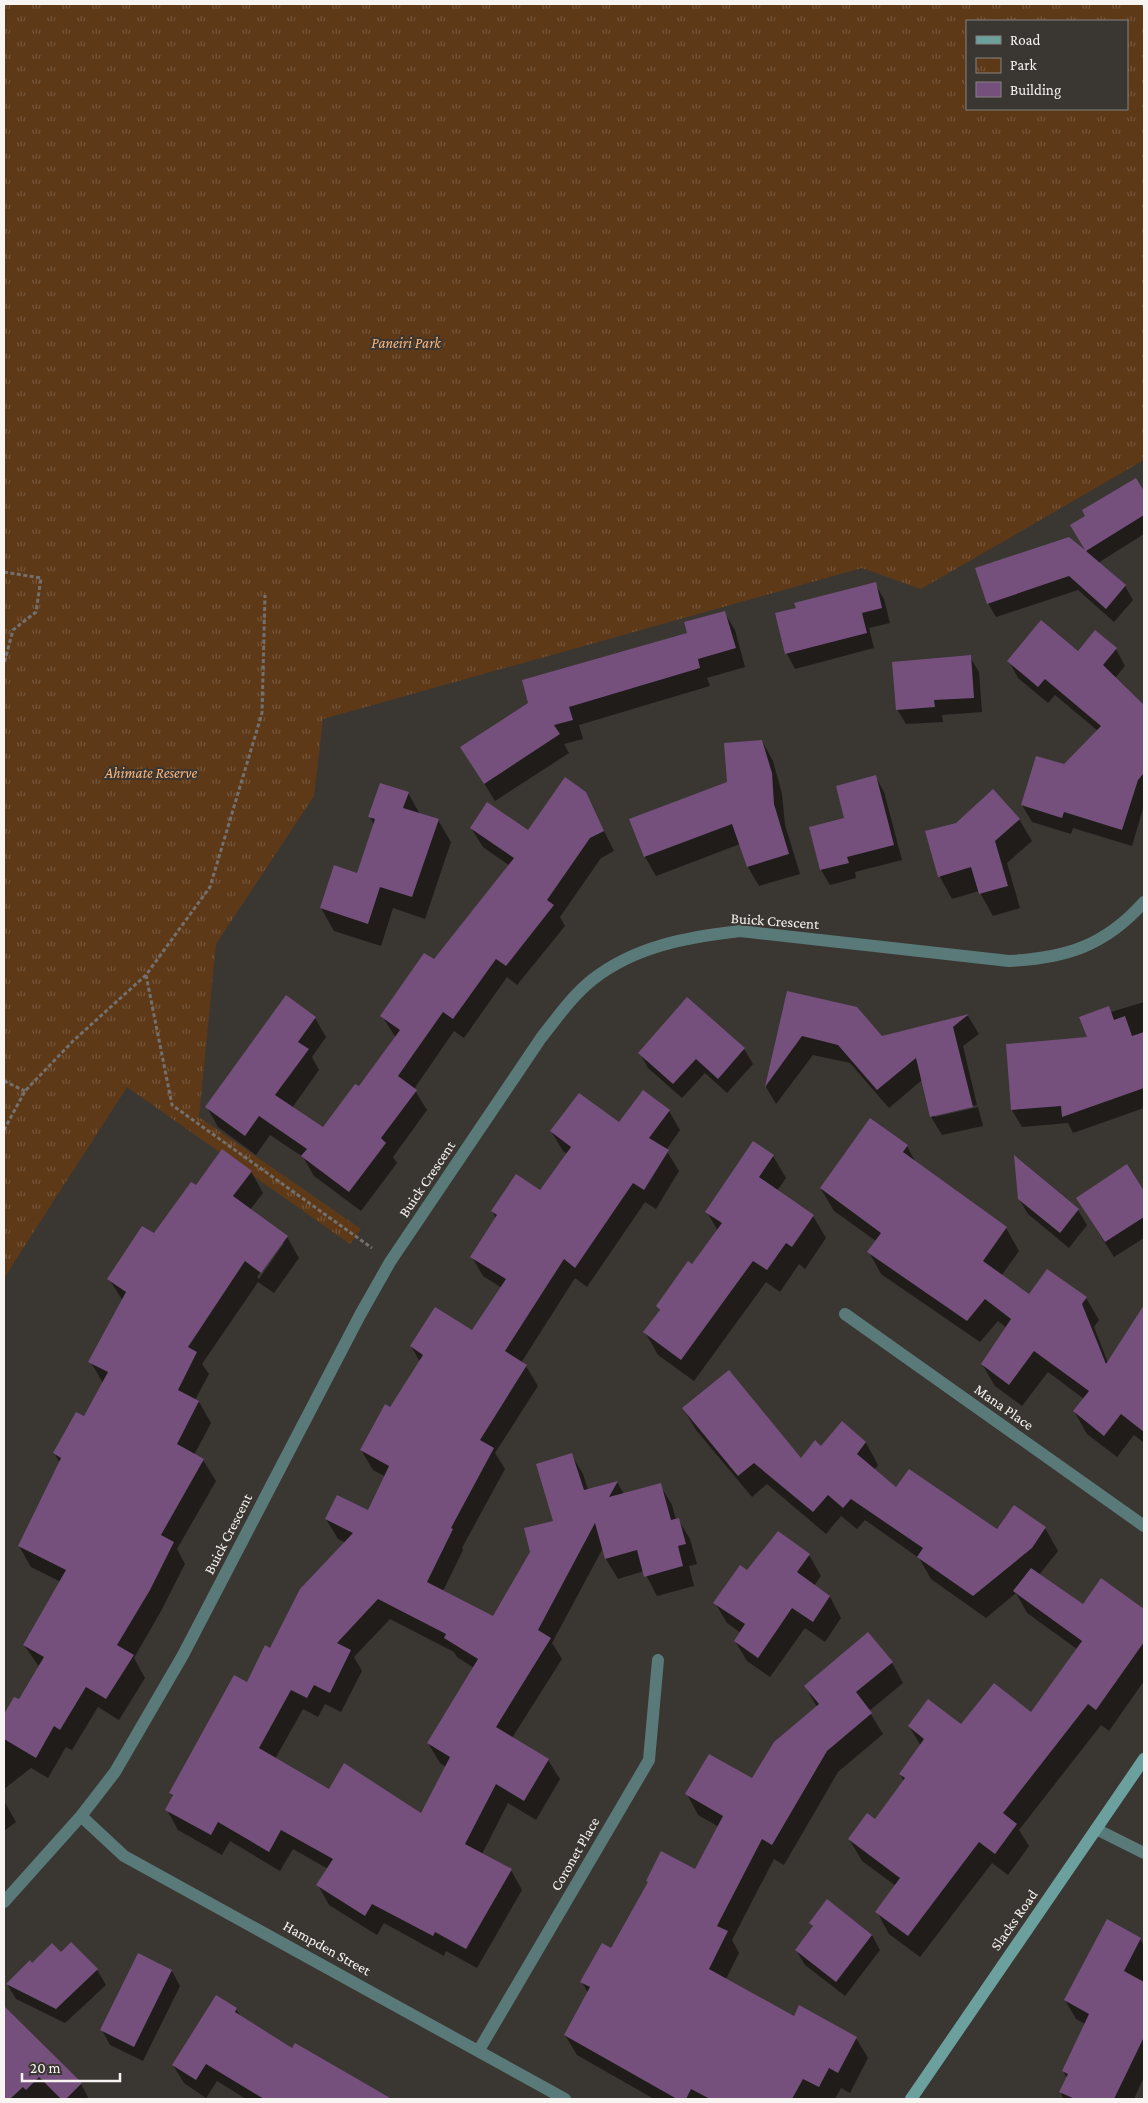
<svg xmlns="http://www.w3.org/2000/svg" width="1148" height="2103" font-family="'Crimson Pro',serif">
<defs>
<pattern id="park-tufts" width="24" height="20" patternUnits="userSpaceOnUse" patternTransform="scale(1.25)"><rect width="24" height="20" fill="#5d3918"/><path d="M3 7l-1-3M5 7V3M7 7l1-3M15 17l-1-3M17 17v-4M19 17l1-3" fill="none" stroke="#75563a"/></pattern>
</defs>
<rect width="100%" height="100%" fill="#3a3632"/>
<path fill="url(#park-tufts)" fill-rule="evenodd" d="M4,4H1144V460L921,589L862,568L323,719L314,796L216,944L199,1117L361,1229L350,1244L127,1087L4,1278ZM967,21H1127V109H967Z"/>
<path fill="#0007" fill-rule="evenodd" d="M1135,479L1144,494V534L1098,563L1125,586L1133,600L1114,622L1078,590L996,617L988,603L1088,554L1072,526Z
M875,584L884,599L890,623L869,628L874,648L795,669L787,654L777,614Z
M724,612L735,630L745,667L707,678L710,686L579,725L583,739L564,744L569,753L495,801L462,748L689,634Z
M1116,649L1125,666L1115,678L1144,705V805L1132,846L1073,828L1071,834L1032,822L1022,805L1098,731L1055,695L1048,703L1018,678L1009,661Z
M970,657L979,672L982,712L942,715L943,722L906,724L897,709Z
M762,741L773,761L782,794L785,825L800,874L759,886L748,867L740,844L656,876L645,857L631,820L728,783Z
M876,777L884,792L902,860L855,872L856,878L830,885L821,870L811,828L846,819Z
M408,793L420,814L438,820L451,842L425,919L393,908L381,946L334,931L321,908L358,875L374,825L370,817Z
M585,793L614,851L601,858L560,917L565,926L517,985L507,977L464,1038L454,1031L414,1089L427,1110L393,1157L397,1163L361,1211L314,1176L303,1157L270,1135L256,1155L218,1127L207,1107L315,1018L326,1037L312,1057L319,1070L292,1108L324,1129L359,1088L396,1038L382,1016L434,961L510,866L483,847L471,828L529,831Z
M1019,819L1032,841L1007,863L1020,908L993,916L979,891L952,899L940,877L927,832Z
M788,992L881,1037L968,1016L979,1034L963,1046L977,1105L935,1115V1117L978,1107L983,1126L942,1135L931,1117L922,1080L889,1108L850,1063L813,1055L776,1104L766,1087Z
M1144,1002V1108L1073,1133L1068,1123L1022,1127L1012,1110L1088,1038L1109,1008L1111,1012Z
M744,1049L753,1064L727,1093L705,1073L682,1098L648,1068L640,1053Z
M669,1111L680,1130L666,1150L679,1171L656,1209L645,1202L587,1287L575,1278L521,1363L526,1366L538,1386L495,1453L505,1469L462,1548L463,1550L443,1591L494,1618L555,1522L571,1454L583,1474L588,1490L617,1482L624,1494L660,1485L672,1505L676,1520L678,1519L690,1539L697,1564L689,1566L694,1586L657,1596L644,1571L618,1579L606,1559L603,1548L552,1643L562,1659L512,1738L548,1760L560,1779L536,1820L508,1803L482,1854L511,1870L522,1890L477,1968L446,1951L444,1956L384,1923L377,1935L329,1905L318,1885L328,1869L293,1849L280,1871L230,1841L222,1855L178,1830L167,1810L173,1798L170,1793L346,1543L338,1539L326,1519L369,1512L386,1477L373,1470L361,1450L420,1362L411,1346L473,1332L502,1288L483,1276L472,1257L496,1218L492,1211L541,1192L567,1154L563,1151L551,1131L619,1124ZM390,1619L454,1652L457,1657L474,1668L428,1743L440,1763L446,1767L421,1814L330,1791L275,1759L303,1709L318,1717L325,1704L341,1712L362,1671L354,1657Z
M907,1146L917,1165L1006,1228L1019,1251L1001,1276L1029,1296L1086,1298L1099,1320L1094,1327L1108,1363L1117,1350L1144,1371V1443L1134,1435L1117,1457L1087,1434L1074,1411L1084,1399L1048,1372L1022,1406L995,1386L982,1364L1007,1328L998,1321L980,1342L881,1274L869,1252L876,1241L834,1211L821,1189Z
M773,1156L786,1178L777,1191L813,1216L826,1238L805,1269L799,1264L780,1292L766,1282L694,1381L658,1355L645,1332L660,1311L657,1306L692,1266L718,1231L707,1212Z
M1016,1158L1078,1210L1087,1225L1069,1248L1028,1214L1019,1199Z
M1127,1166L1144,1193V1238L1114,1257L1086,1213Z
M251,1171L263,1193L250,1210L287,1237L299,1258L274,1293L258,1282L202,1364L209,1374L195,1400L199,1402L211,1423L194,1455L203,1460L216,1481L177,1549L185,1564L161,1611L134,1658L145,1678L119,1720L98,1707L72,1750L66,1747L48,1778L31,1768L4,1789V1716L14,1698L20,1701L40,1668L24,1645L61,1582L31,1567L19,1546L60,1463L54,1453L84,1418L103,1383L90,1361L123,1301L109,1279L154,1235L196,1187ZM281,1243H284L259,1279L257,1277Z
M683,1408L801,1459L821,1447L866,1443L878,1465L874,1470L897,1489L998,1531L1014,1507L1045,1528L1058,1551L1039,1575L1083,1606L1102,1580L1144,1610V1681L1109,1731L1101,1725L1019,1830L1029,1846L1008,1875L992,1863L920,1957L889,1934L877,1912L896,1886L862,1861L849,1839L875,1820L904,1781L900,1774L921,1746L909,1726H961L1031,1714L1077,1649L1027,1613L1016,1593L986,1618L931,1579L919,1558L865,1520L857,1529L841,1516L826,1534L767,1484L752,1497L696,1430Z
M809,1555L821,1576L814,1586L830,1597L841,1618L825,1642L805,1628L770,1677L747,1661L735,1641L741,1633L727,1623L715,1603Z
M892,1663L903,1683L869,1711L883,1734L838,1772L784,1865L774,1859L732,1940L739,1953L726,1979L794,2017L856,2038L868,2058L850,2093L841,2088L835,2099H654L577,2055L565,2035L588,1993L582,1982L611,1950L649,1883L647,1881L696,1871L719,1827L698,1815L687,1794L753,1780L817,1707L805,1686Z
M4,1801L16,1822L4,1831Z
M811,1923L872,1935L880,1950L845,1996L805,1965L796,1950L813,1928Z
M1140,1939L1144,1946V2077L1134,2099H1063L1061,2092L1067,2078L1063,2071L1085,2024L1076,2019L1065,2000Z
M61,1954L97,1970L106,1985L65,2023L16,1999L7,1984L32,1965Z
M138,1955L172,1971L180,1986L143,2061L110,2045L102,2030Z
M216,1997L236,2009L242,2018L292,2050L393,2099H246L217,2081L206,2098L184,2083L173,2065Z
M5,2010L81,2084L89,2099H4Z"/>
<path fill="#75507d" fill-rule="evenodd" d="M1136,478L1144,491V515L1086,551L1126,585L1106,609L1069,576L987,604L975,568L1069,537L1085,550L1070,525L1085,516L1082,510Z
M876,582L882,608L862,613L867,633L785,654L775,613L796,608L794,603Z
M725,611L736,648L698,659L700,668L569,707L573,720L554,725L560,734L484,784L460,747L528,703L522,680L687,633L684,622Z
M1041,620L1078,651L1095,630L1117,648L1103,665L1144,705V773L1138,780L1122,830L1064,812L1062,818L1021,805L1036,756L1064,764L1101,726L1045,679L1038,687L1007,661Z
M971,655L974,698L934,700L935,707L896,710L892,662Z
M762,740L772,773L774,804L789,854L747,867L732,824L644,857L629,819L727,782L724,743Z
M876,775L894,845L847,857L849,863L820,870L809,827L844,818L836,786Z
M565,777L586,792L604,831L590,838L547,900L554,905L506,966L496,959L453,1019L443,1012L398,1076L417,1090L381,1138L386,1143L349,1192L301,1156L307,1149L259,1116L245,1136L205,1107L286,995L316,1017L298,1042L309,1049L275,1095L323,1127L355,1084L359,1086L400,1030L380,1016L424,953L434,959L514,858L470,828L487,802L528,830Z
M380,783L409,792L403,808L439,819L412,897L380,887L368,924L320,908L334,865L357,873L375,819L368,817Z
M993,789L1020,819L995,841L1008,886L979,894L971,867L938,877L925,831L956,823Z
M787,991L857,1007L882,1036L969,1014L953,1027L973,1107L930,1117L916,1058L877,1090L838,1045L802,1036L765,1087Z
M687,997L745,1048L718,1079L696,1059L673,1084L638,1053Z
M1109,1006L1114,1020L1125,1016L1132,1036L1144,1032V1088L1062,1117L1061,1106L1011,1110L1006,1044L1087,1037L1079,1017Z
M643,1090L670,1110L649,1138L669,1150L644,1190L633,1183L575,1268L564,1259L505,1351L527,1365L480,1440L494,1448L451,1528L453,1529L427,1582L493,1616L530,1552L524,1528L553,1521L536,1464L572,1453L584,1490L618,1481L609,1497L661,1483L671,1520L679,1518L686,1544L678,1546L683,1566L644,1577L637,1550L605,1559L595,1523L538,1630L551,1638L496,1727L549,1759L524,1801L496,1784L465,1844L512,1869L466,1949L435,1932L433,1936L372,1904L365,1916L316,1885L333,1859L281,1830L269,1852L218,1822L211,1835L165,1810L173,1795L169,1793L234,1675L247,1682L265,1645L270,1648L300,1589L353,1533L325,1519L337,1495L368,1510L389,1466L360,1450L385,1404L390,1407L423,1355L410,1346L435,1307L472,1330L506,1279L470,1257L497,1215L491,1211L516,1174L540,1190L571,1147L550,1131L579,1093L619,1122ZM378,1599L446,1634L444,1638L478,1659L427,1743L450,1757L421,1813L344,1763L329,1789L259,1748L291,1690L307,1698L314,1685L330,1693L351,1650L337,1643Z
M870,1118L908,1145L903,1152L1007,1227L983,1261L1029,1294L1047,1269L1087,1297L1082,1304L1106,1364L1144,1305V1432L1121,1414L1104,1436L1073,1411L1089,1391L1034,1351L1009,1385L981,1364L1011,1319L985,1299L967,1321L867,1252L881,1233L820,1188Z
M753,1141L774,1155L759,1177L814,1215L792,1247L786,1243L767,1270L753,1261L681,1360L643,1332L660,1310L656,1306L688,1261L692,1264L722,1223L705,1212Z
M222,1149L252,1171L233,1196L288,1236L261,1273L245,1261L188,1347L197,1352L178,1390L199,1401L177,1444L204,1459L161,1535L174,1542L150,1590L117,1645L134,1655L106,1699L86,1687L60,1730L54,1726L36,1758L4,1739V1714L14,1697L19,1699L44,1657L23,1645L66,1570L18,1546L61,1458L53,1453L76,1412L84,1416L108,1372L88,1362L126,1292L107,1279L142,1226L154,1233L191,1182L196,1185Z
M1014,1155L1079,1209L1060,1233L1018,1199Z
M1127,1164L1144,1191V1217L1105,1242L1076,1198Z
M729,1370L801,1458L815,1440L821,1446L842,1421L866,1442L857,1454L896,1487L909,1469L997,1529L1014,1505L1046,1527L1032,1548L973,1596L917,1557L923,1548L851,1499L843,1508L828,1495L813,1512L754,1463L738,1476L682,1408Z
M778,1531L810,1554L797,1572L830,1596L813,1622L792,1608L758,1658L734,1641L745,1624L713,1603L740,1565L747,1570Z
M1031,1568L1083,1604L1101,1578L1144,1609V1642L1096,1710L1088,1704L1003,1813L1017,1824L995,1854L979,1842L908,1936L875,1912L900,1878L848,1839L867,1813L875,1819L905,1778L899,1774L924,1739L908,1726L928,1699L961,1724L994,1683L1031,1712L1082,1641L1013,1591Z
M868,1632L893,1662L856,1692L872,1713L827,1751L772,1845L762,1839L717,1926L728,1931L709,1969L794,2016L799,2005L857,2037L838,2073L829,2068L819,2087L803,2079L792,2099H710L691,2089L686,2099H677L564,2035L590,1987L580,1982L602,1943L611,1948L648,1882L646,1881L661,1851L695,1869L723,1816L685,1794L709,1754L752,1778L774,1742L819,1704L804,1686Z
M827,1899L872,1935L836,1982L795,1950L813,1926L809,1923Z
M1107,1919L1141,1938L1124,1971L1144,1982V2037L1114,2099H1075L1059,2092L1068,2074L1062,2071L1089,2014L1064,2000Z
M71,1942L98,1969L56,2009L6,1984L30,1960L32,1963L52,1943L61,1952Z
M138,1953L172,1970L134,2047L100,2030Z
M216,1995L237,2008L235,2012L292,2048L295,2043L392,2099H264L206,2064L196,2080L172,2065Z
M4,2006L82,2083L66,2099H61L39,2077L26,2090L23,2087L10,2099H4Z"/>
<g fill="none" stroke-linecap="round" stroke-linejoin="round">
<path stroke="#74706d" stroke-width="3" stroke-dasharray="4 2.5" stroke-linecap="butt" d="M4,572L41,578L36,612L13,630L4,664
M146,975L172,1105L372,1248
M4,1081L25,1091
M4,1130L25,1091L73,1041L146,975L210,887L262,713L265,595"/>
<path stroke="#5a7a79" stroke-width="12" d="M845,1314L1144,1526
M81,1816L124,1856L565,2099
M1096,1829L1144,1853
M4,1902L81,1816L115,1772L183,1655L360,1315L390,1262L541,1038C557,1018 572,996 592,980C635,946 688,937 740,931L1009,961C1066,958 1105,946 1144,902
M479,2050L649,1760L658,1660"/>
<path stroke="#6ba09e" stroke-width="12" d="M911,2099L1144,1759"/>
</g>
<g text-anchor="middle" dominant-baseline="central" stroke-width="4" stroke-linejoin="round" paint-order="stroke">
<g font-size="15" font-style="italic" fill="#fdb67a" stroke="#3a3632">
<text x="406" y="343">Paneiri Park</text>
<text x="151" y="773">Ahimate Reserve</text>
</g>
<g font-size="15" fill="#f7f4f2" stroke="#3a3632">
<text transform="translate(775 921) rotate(4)">Buick Crescent</text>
<text transform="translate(427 1179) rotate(-56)">Buick Crescent</text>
<text transform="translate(1004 1407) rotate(35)">Mana Place</text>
<text transform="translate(228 1534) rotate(-63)">Buick Crescent</text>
<text transform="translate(575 1854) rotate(-60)">Coronet Place</text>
<text transform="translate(1014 1920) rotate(-55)">Slacks Road</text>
<text transform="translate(327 1948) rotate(29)">Hampden Street</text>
</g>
</g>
<rect width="1148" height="2103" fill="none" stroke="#f7f4f2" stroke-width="10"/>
<rect x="966" y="20" width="162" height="90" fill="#3a3632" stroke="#86827f"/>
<rect x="976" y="36" width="25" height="8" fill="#6ba09e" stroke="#86827f"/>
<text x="1010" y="45" font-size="15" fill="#f7f4f2">Road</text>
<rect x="976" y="58" width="25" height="15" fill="url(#park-tufts)" stroke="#86827f"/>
<text x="1010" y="70" font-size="15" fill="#f7f4f2">Park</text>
<rect x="976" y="82" width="25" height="15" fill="#75507d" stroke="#86827f"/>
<text x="1010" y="95" font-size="15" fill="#f7f4f2">Building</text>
<path d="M22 2073v8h98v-8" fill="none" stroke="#f7f4f2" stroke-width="2.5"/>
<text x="30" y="2073" font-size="15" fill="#f7f4f2" stroke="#3a3632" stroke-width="4" paint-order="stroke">20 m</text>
</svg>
